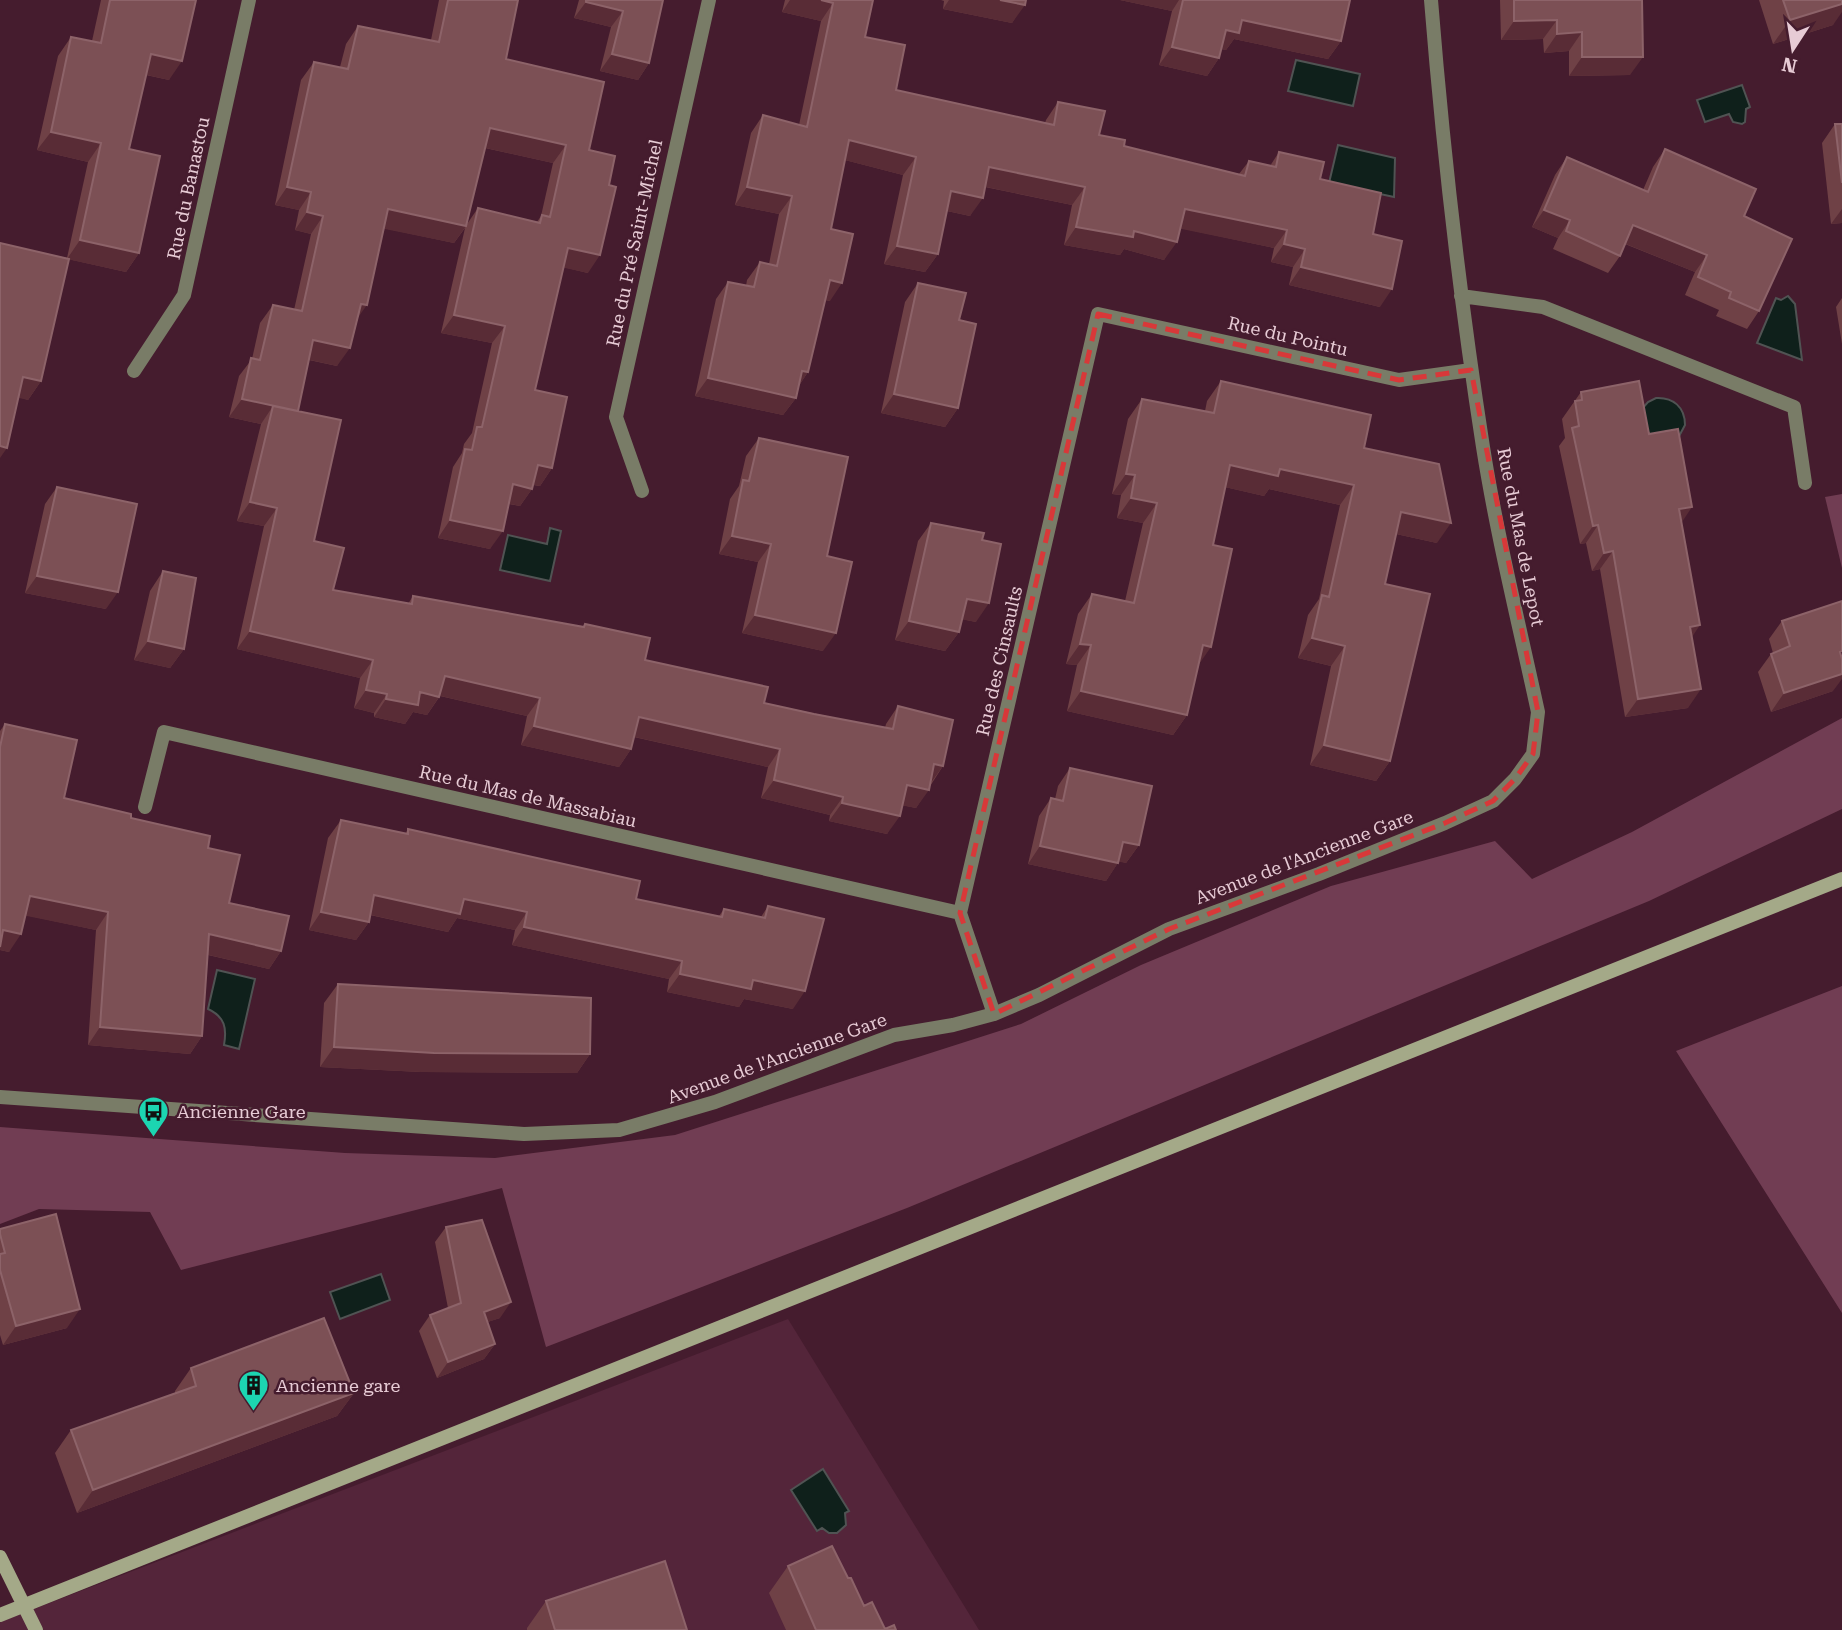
<svg xmlns="http://www.w3.org/2000/svg" width="1842" height="1630" font-family="'Roboto Serif',serif">
<rect width="100%" height="100%" fill="#451c2e"/>
<path fill="#54253a" d="M788,1319L979,1630H0V1622Z"/>
<path fill="#713d53" d="M1842,494V568L1825,497Z
M1842,718V809L1649,901L907,1208L546,1347L502,1188L181,1270L150,1212L39,1209L0,1224V1127L345,1153L495,1158L675,1135L1021,1024L1141,965L1331,886L1495,841L1532,879L1632,832Z
M1842,986V1313L1676,1051Z"/>
<path fill="#0f201b" stroke="#505353" stroke-width="2" d="M1296,60L1360,74L1353,106L1288,91Z
M1742,85L1750,107L1746,109L1745,122L1742,124L1733,122L1729,114L1705,122L1697,100Z
M1338,145L1395,158L1394,197L1329,183Z
M1788,296L1795,304L1802,360L1757,343L1776,298L1781,300Z
M1656,398C1673,397 1685,407 1685,425L1677,440L1650,442L1641,410L1648,402Z
M550,528L561,531L550,581L500,570L508,535L547,544Z
M217,970L255,979L239,1049L224,1045C227,1028 225,1017 208,1009Z
M381,1274L390,1300L340,1319L330,1292Z
M823,1469L849,1511L845,1513L846,1525L837,1533H829L822,1528L817,1531L791,1490Z"/>
<g fill="none" stroke-linecap="round" stroke-linejoin="round">
<path stroke="#797c67" stroke-width="14" d="M1461,296L1543,307L1794,407L1805,483
M134,371L184,295L249,0
M642,491L616,417L709,0
M145,807L164,732L960,913
M994,1014L960,913L1098,314L1399,380L1471,370
M0,1097L524,1134L619,1130L715,1102L894,1035L953,1025L994,1014L1039,995L1169,929L1319,874L1445,823L1493,801L1515,779L1533,754L1538,712C1519,624 1497,536 1483,447C1460,299 1443,150 1431,0"/>
<path stroke="#a4a988" stroke-width="14" d="M0,1557L36,1630
M0,1615L1842,879"/>
</g>
<path fill="#6f4146" fill-rule="evenodd" d="M101,0H196L169,80L146,75L129,149L139,253L126,272L68,259L41,381L28,400L19,397L0,243L67,258L88,162L37,150L58,56L71,37L92,41Z
M439,0H518L506,59L589,150L588,273L563,267L535,390L552,468L540,486L533,485L532,489L520,506L509,504L490,549L438,538L453,467L462,453L464,444L472,433L492,343L441,333L465,228L454,243L383,228L358,318L337,366L309,360L298,411L314,541L333,590L408,604L413,596L583,627L585,624L645,660L764,703L885,728L886,724L898,706L943,766L916,808L902,805L887,834L829,821L830,815L761,798L768,767L634,737L631,749L619,767L521,745L527,716L440,696L427,715L413,712L405,724L374,717V713L354,708L360,678L237,649L264,526L237,521L261,424L229,417L239,376L252,359L260,323L273,305L294,310L311,234L295,230L299,210L275,205L301,80L314,62L340,67L346,44L358,26L431,40ZM485,148L553,163L541,216L537,222L478,208L467,224Z
M579,0H663L649,63L638,80L600,71L611,27L574,18Z
M785,0H873L865,37L896,90L1045,123L1046,120L1058,102L1099,135L1124,146L1239,174L1249,161L1270,166L1279,152L1320,179L1373,234L1380,307L1289,285L1293,267L1271,262L1274,248L1180,228L1164,260L1124,249L1120,255L1064,245L1072,205L985,187L970,216L947,211L938,254L925,272L884,264L903,175L845,160L831,229L830,301L825,300L808,372L798,387L796,398L783,415L695,396L716,299L728,282L746,286L747,280L760,262L769,264L779,214L735,205L751,133L763,115L799,125L821,21L782,12Z
M941,0H1026L1012,23L943,9L944,1Z
M1120,0H1350L1341,41L1328,59L1234,39L1226,50L1221,49L1219,58L1207,76L1159,65L1172,11Z
M1500,0H1642L1630,75L1569,76V51L1544,53L1543,39L1501,40Z
M1759,0H1842L1833,25L1773,44Z
M1835,124H1842V223L1831,224L1822,143Z
M1665,149L1744,216L1759,311L1747,329L1716,316L1719,310L1685,295L1695,272L1625,244L1620,256L1608,273L1553,249L1558,238L1532,227L1555,175L1567,157L1643,190L1653,167Z
M918,283L959,320L958,408L945,427L881,413L905,302Z
M1842,298V344L1836,307Z
M1221,381L1364,448L1437,543L1396,534L1385,584L1390,761L1376,781L1310,765L1331,666L1298,658L1308,615L1319,599L1340,505L1269,489L1264,496L1225,487L1213,545L1199,663L1187,715L1173,735L1067,711L1077,665L1066,664L1078,614L1092,594L1125,601L1143,523L1117,518L1121,495L1112,494L1128,419L1142,399L1205,411L1207,401Z
M1581,392L1649,434L1681,522L1692,637L1688,708L1625,717L1600,569L1592,571L1586,543L1580,544L1559,446L1565,438L1562,419Z
M759,438L827,556L823,651L742,633L758,562L719,554L730,499L739,486L746,456Z
M57,487L106,609L25,593L45,504Z
M931,523L982,540L976,622L962,619L959,632L945,651L895,640L918,541Z
M163,571L184,649L170,668L134,660L150,591Z
M1782,621L1833,691L1771,712L1758,672L1771,654L1773,653L1769,639Z
M5,724L64,798L131,818L208,848L229,903L281,951L269,969L208,955L202,1036L190,1054L88,1045L96,930L25,915L9,952L0,950V731Z
M1070,768L1139,845L1126,863L1119,861L1106,881L1028,864L1039,816L1051,798L1055,799L1058,786Z
M341,820L405,834L408,829L636,899L719,916L724,909L761,917L768,906L793,1009L744,999L739,1007L667,992L669,979L512,945L515,930L457,918L448,932L370,915L369,922L356,940L309,930L328,838Z
M338,984L590,1054L577,1073L421,1072L320,1067L324,1003Z
M446,1227L500,1318L487,1322L495,1344L484,1359L437,1378L419,1331L430,1315L448,1308L435,1242Z
M0,1229L67,1328L3,1345L0,1335Z
M191,1368L354,1393L337,1416L77,1513L55,1453L71,1430L175,1393V1391Z
M788,1566L848,1578L864,1606L885,1629L896,1630H786L769,1593Z
M546,1601L687,1630H527V1628Z"/>
<path fill="#592c36" d="M790,0H821L833,3L821,21L782,12Z
M949,0H1000L1025,5L1012,23L943,9Z
M1120,0H1179L1172,11Z
M586,2L623,11L611,27L574,18Z
M1842,4V12L1833,25L1773,44L1790,20Z
M1242,20L1341,41L1328,59L1234,39L1226,50L1213,48L1226,30Z
M1557,20L1543,39L1501,40L1514,21Z
M1582,32L1569,51L1544,53L1557,34Z
M1172,47L1219,58L1207,76L1159,65Z
M151,54L182,61L169,80L138,73Z
M612,54L649,63L638,80L600,71Z
M1582,57H1643L1630,75L1569,76Z
M490,128L566,145L553,163L477,146Z
M51,132L101,143L88,162L37,150Z
M849,140L916,157L903,175L837,158Z
M989,167L1085,187L1072,205L977,185Z
M287,187L311,192L299,210L275,205Z
M747,187L792,196L779,214L735,205Z
M951,191L983,198L970,216L938,209Z
M388,209L466,226L454,243L375,227Z
M1185,209L1287,230L1274,248L1172,227Z
M1842,209V223L1831,224Z
M1544,210L1570,220L1558,238L1532,227Z
M307,212L323,216L311,234L295,230Z
M1633,225L1707,255L1695,272L1621,242Z
M1076,227L1134,231L1177,242L1164,260L1124,249L1120,255L1064,245Z
M80,240L139,253L126,272L67,259Z
M1284,244L1305,249L1293,267L1271,262Z
M897,246L938,254L925,272L884,264Z
M568,248L600,255L588,273L556,266Z
M1301,267L1392,289L1380,307L1289,285Z
M830,280L842,283L830,301L817,298Z
M361,304L367,305L354,323Z
M454,315L505,326L492,343L441,333Z
M313,340L350,348L337,366L301,358Z
M802,371L808,372L796,390Z
M23,377L41,381L28,400L10,396Z
M708,378L796,398L783,415L695,396Z
M894,394L958,408L945,427L881,413Z
M242,399L298,411L273,406L261,424L229,417Z
M0,446L7,448L0,458Z
M538,465L552,468L540,486L526,483Z
M1230,465L1280,469L1354,485L1340,505L1269,489L1264,496L1216,485Z
M1126,474L1135,475L1121,495L1112,494Z
M513,484L532,489L520,506L500,502Z
M1131,498L1157,503L1143,523L1117,518Z
M250,502L277,508L264,526L237,521Z
M1692,507L1680,525L1679,509Z
M1401,512L1451,523L1437,543L1387,532Z
M450,520L503,531L490,549L438,538Z
M1598,525L1586,543L1580,544L1593,526Z
M732,536L771,544L758,562L719,554Z
M1613,551L1600,569L1592,571L1604,553Z
M37,576L118,592L106,609L25,593Z
M967,599L989,603L976,622L954,618Z
M755,615L836,633L823,651L742,633Z
M909,621L959,632L945,651L895,640Z
M1700,625L1688,643L1690,627Z
M250,631L373,660L360,678L237,649Z
M1312,638L1345,646L1331,666L1298,658Z
M148,641L184,649L170,668L134,660Z
M1080,644L1091,645L1077,665L1066,664Z
M1203,645L1211,647L1197,667Z
M1842,674V679L1833,691L1771,712L1784,693Z
M445,676L540,698L527,716L432,694Z
M1701,689L1688,708L1625,717L1638,699Z
M366,690L387,694L374,713L354,708Z
M1081,691L1187,715L1173,735L1067,711Z
M420,692L439,697L427,715L413,712L405,724L374,717L386,699Z
M639,717L780,749L768,767L626,735Z
M534,726L631,749L619,767L521,745Z
M1324,745L1390,761L1376,781L1310,765Z
M934,764L943,766L930,784Z
M774,780L843,797L830,815L761,798Z
M907,785L929,790L916,808L894,804Z
M842,803L900,816L887,834L829,821Z
M1123,842L1139,845L1126,863L1110,860Z
M1040,846L1118,863L1106,881L1028,864Z
M374,895L464,899L527,912L515,930L457,918L448,932L362,913Z
M30,896L108,912L96,930L17,914Z
M321,912L369,922L356,940L309,930Z
M524,927L682,961L669,979L512,945Z
M3,930L21,934L9,952L0,950V935Z
M209,934L281,951L269,969L196,952Z
M680,974L753,980L805,991L793,1009L744,999L739,1007L667,992Z
M100,1027L202,1036L190,1054L88,1045Z
M334,1047L590,1054L577,1073L421,1072L320,1067Z
M511,1302L500,1318L473,1327L484,1312Z
M80,1309L67,1328L3,1345L16,1326Z
M495,1344L484,1359L437,1378L448,1362Z
M354,1393L337,1416L77,1513L93,1490Z"/>
<path fill="#7c5055" stroke="#8d6369" stroke-width="2" d="M110,0H196L182,61L151,54L129,149L160,156L139,253L80,240L101,143L51,132L71,37L101,43Z
M448,0H518L506,59L604,82L589,150L615,156L609,185L616,187L600,255L568,248L535,390L567,397L552,468L538,465L532,489L513,484L503,531L450,520L465,449L472,450L477,427H482L505,326L454,315L478,208L540,223L542,215L550,217L566,145L490,128L466,226L388,209L367,305L361,304L350,348L313,340L298,411L242,399L251,358L260,360L273,305L302,311L323,216L307,212L311,192L287,187L314,62L348,69L358,26L439,42Z
M586,0H663L649,63L612,54L623,11L586,2Z
M821,0H873L865,37L905,45L896,90L1054,125L1058,102L1105,111L1099,135L1125,140L1124,146L1245,176L1249,161L1276,167L1279,152L1324,162L1320,179L1381,193L1373,234L1402,241L1392,289L1301,267L1305,249L1284,244L1287,230L1185,209L1177,242L1134,231L1133,237L1076,227L1085,187L989,167L983,198L951,191L938,254L897,246L916,157L849,140L831,229L853,234L842,283L830,280L808,372L802,371L796,398L708,378L728,282L754,287L760,262L777,266L792,196L747,187L763,115L807,127L833,3Z
M1000,0H1026L1025,5Z
M1183,0H1350L1341,41L1242,20L1239,33L1226,30L1219,58L1172,47Z
M1514,0H1642L1643,57H1582V32L1557,34V20L1514,21Z
M1783,0H1842V4L1790,20Z
M1835,124H1842V183Z
M1665,149L1756,189L1744,216L1792,239L1759,311L1729,298L1731,292L1698,277L1707,255L1633,225L1620,256L1566,231L1570,220L1544,210L1567,157L1648,192Z
M0,243L69,259L41,381L23,377L7,448L0,446Z
M918,283L966,293L959,320L976,324L958,408L894,394Z
M1221,381L1371,415L1364,448L1439,464L1451,523L1401,512L1385,584L1430,594L1390,761L1324,745L1345,646L1312,638L1322,595L1329,597L1354,485L1280,469L1278,476L1230,465L1213,545L1232,549L1211,647L1203,645L1187,715L1081,691L1091,645L1080,644L1092,594L1134,603L1157,503L1131,498L1135,475L1126,474L1142,399L1214,413Z
M1639,381L1649,434L1678,429L1692,507L1679,509L1700,625L1690,627L1701,689L1638,699L1613,551L1604,553L1598,525L1593,526L1572,428L1579,426L1575,401L1582,400L1581,392Z
M273,406L341,420L314,541L344,548L333,590L412,604L413,596L584,627L585,624L650,638L645,660L768,687L764,703L814,714L893,729L898,706L953,720L943,766L934,764L929,790L907,785L900,816L842,803L843,797L774,780L780,749L639,717L631,749L534,726L540,698L445,676L439,697L420,692L418,705L386,699L387,694L366,690L373,660L250,631L277,508L250,502Z
M759,438L848,457L827,556L852,562L836,633L755,615L771,544L732,536L743,480L749,481Z
M57,487L137,504L118,592L37,576Z
M931,523L984,533L982,540L1001,544L989,603L967,599L959,632L909,621Z
M163,571L196,578L184,649L148,641Z
M1842,601V651L1840,652L1842,659V674L1784,693L1771,654L1790,646L1782,621Z
M5,724L77,740L64,798L131,814V818L210,836L208,848L240,855L229,903L289,916L281,951L209,934L202,1036L100,1027L108,912L30,896L21,934L3,930L0,947V747Z
M1070,768L1152,786L1139,845L1123,842L1118,863L1040,846L1051,798L1063,801Z
M341,820L408,834V829L640,881L636,899L722,917L724,909L765,918L768,906L824,919L805,991L753,980L751,989L680,974L682,961L524,927L527,912L464,899L460,914L374,895L369,922L321,912Z
M338,984L591,998L590,1054L434,1053L334,1047Z
M56,1214L80,1309L16,1326L0,1270V1254L5,1253L0,1234V1229Z
M482,1220L511,1302L484,1312L495,1344L448,1362L430,1315L461,1303L446,1227Z
M324,1318L354,1393L93,1490L71,1430L196,1386L191,1368Z
M832,1546L848,1578H851L864,1606L872,1602L885,1629L894,1625L896,1630H816L788,1566Z
M665,1561L687,1630H555L546,1601Z"/>
<path fill="none" stroke="#d83839" stroke-width="5" stroke-dasharray="14 9" stroke-linejoin="round" d="M1098,314L1399,380L1471,370L1538,712L1533,754L1515,779L1493,801L1445,823L1169,929L994,1014L960,913Z"/>
<defs>
<symbol id="bus-pin" viewBox="-11 -11 22 30"><path d="M0 17L-7.5 6A9.5 9.5 0 1 1 7.5 6Z" fill="#1cd5b1" stroke="#451c2e"/><path d="M-5-6H5V4H4V6H2V4H-2V6H-4V4H-5ZM-3.5-4V0h7V-4ZM-3.5 1.2v1.5H-2V1.2ZM2 1.2v1.5H3.5V1.2Z" fill="#111"/></symbol>
<symbol id="building-pin" viewBox="-11 -11 22 30"><path d="M0 17L-7.5 6A9.5 9.5 0 1 1 7.5 6Z" fill="#1cd5b1" stroke="#451c2e"/><path d="M-4-6H4V6H1V3H-1V6H-4ZM-2.5-4.3h1.7v1.8h-1.7ZM.8-4.3h1.7v1.8H.8ZM-2.5-1h1.7V.8h-1.7ZM.8-1h1.7V.8H.8Z" fill="#111"/></symbol>
</defs>
<g fill-rule="evenodd">
<use href="#bus-pin" x="136" y="1094" width="35" height="47"/>
<use href="#building-pin" x="236" y="1368" width="35" height="47"/>
</g>
<g text-anchor="middle" dominant-baseline="central" stroke-width="5" stroke-linejoin="round" paint-order="stroke">
<g font-size="18" fill="#e7cbd5" stroke="#451c2e">
<text transform="translate(188 188) rotate(-78)">Rue du Banastou</text>
<text transform="translate(634 243) rotate(-78)">Rue du Pré Saint-Michel</text>
<text transform="translate(1288 336) rotate(13)">Rue du Pointu</text>
<text transform="translate(1521 537) rotate(79)">Rue du Mas de Lepot</text>
<text transform="translate(999 661) rotate(-77)">Rue des Cinsaults</text>
<text transform="translate(528 796) rotate(13)">Rue du Mas de Massabiau</text>
<text transform="translate(1304 857) rotate(-21)">Avenue de l'Ancienne Gare</text>
<text transform="translate(777 1058) rotate(-20)">Avenue de l'Ancienne Gare</text>
</g>
<g font-size="18" fill="#e7cbd5" stroke="#451c2e" text-anchor="start">
<text x="177" y="1111">Ancienne Gare</text>
<text x="276" y="1385">Ancienne gare</text>
</g>
</g>
<g transform="translate(1793 49) rotate(192)" stroke="#451c2e" stroke-width="5" paint-order="stroke">
<path d="M0-5L12 26L0 18L-12 26Z" fill="#e7cbd5"/>
<text y="-10" font-size="19" font-weight="bold" text-anchor="middle" fill="#e7cbd5">N</text>
</g>
</svg>
